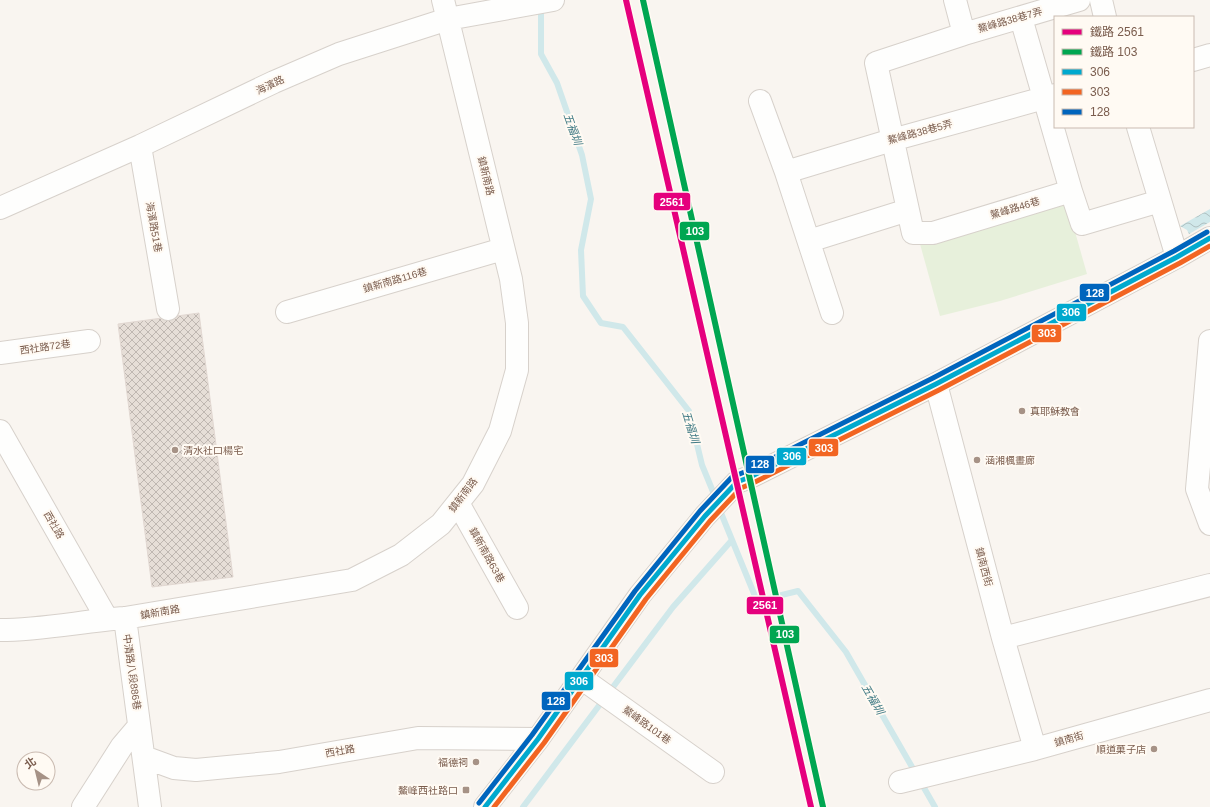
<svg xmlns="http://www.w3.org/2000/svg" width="1210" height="807" font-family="Helvetica,'Noto Sans TC',sans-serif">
<defs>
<pattern id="water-waves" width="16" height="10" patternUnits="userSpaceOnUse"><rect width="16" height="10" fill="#d0e8ea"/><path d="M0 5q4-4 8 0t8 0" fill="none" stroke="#aebfc0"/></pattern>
<pattern id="building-cross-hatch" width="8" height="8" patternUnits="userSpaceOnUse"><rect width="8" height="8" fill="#e6ded7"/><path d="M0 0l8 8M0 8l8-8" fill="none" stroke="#bfb7b1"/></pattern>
</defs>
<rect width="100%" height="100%" fill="#f9f5f0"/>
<path fill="#e7f0db" d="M1066,200L1087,274L1000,301L940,316L920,244Z"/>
<path fill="url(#water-waves)" d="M1210,209V222L1189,234L1187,230L1180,226Z"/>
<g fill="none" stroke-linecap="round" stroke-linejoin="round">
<path stroke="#d0e8ea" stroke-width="6" d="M541,6V54L557,83L582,155L591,199L581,250L583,296L601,323L623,327L689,411L702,465L716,499
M719,508L757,601L798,591L846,652L935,807
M523,807L673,607L732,540"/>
</g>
<path fill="url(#building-cross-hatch)" stroke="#e2d8d2" d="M199,313L233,577L152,587L118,324Z"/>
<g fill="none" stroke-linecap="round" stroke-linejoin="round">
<defs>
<path id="minor" d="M955,0L964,34
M1079,0L964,34L876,63L913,233H933L1071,191L1082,224L1160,201
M1101,0L1105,17
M1021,18L1071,191
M1193,60L1210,55
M760,101L786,172L832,313
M1138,127L1177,257
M140,146L168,309
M786,172L892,140L1055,95
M0,208L140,146L274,82L339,54L448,19L553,0
M809,241L908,210
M287,312L503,249
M1210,341L1197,489L1210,524
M0,353L89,341
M936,384L1003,638L1035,749
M0,431L107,619
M458,503L517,608
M125,618L150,807
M0,630C42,630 83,621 125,618L352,580L401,555L441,524L473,484L500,431L517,370V323L511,279L443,0
M1003,638L1210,585
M581,678L713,772
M144,757L174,768L196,770L279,762L418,738L538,739
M900,782L1035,749L1210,700
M83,807L122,746L139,726
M485,807L538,739L640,595L705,516L737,482L750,477L936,384L1177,257L1210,238"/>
</defs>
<use href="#minor" stroke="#d7d1cb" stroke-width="24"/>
<use href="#minor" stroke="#fefefd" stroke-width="22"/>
<defs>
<path id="bus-1" d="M485,807L538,739L640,595L705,516L737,482L750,477L936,384L1177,257L1210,238"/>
<path id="bus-2" d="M494,807L544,743L646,599L710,521L741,488L753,483L939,390L1180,263L1210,246"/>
<path id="bus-3" d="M479,803L532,735L635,591L700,511L732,477L747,471L933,378L1174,251L1207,232"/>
</defs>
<use href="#bus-1" stroke="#fffaf3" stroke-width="8"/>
<use href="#bus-2" stroke="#fffaf3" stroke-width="8"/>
<use href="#bus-3" stroke="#fffaf3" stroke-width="8"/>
<use href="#bus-1" stroke="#00a9ce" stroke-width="5"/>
<use href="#bus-2" stroke="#f26522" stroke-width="5"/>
<use href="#bus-3" stroke="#0065bd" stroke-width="5"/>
<defs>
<path id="rail-1" d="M626,0L811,807"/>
<path id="rail-2" d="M643,0L823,807"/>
</defs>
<use href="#rail-1" stroke="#fffaf3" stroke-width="9"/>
<use href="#rail-2" stroke="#fffaf3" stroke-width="9"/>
<use href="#rail-1" stroke="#e5007d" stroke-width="6"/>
<use href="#rail-2" stroke="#00a651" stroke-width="6"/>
</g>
<g fill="#a69286" stroke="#fffaf3" stroke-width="1.5">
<circle cx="1022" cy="411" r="4"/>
<circle cx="175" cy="450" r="4"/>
<circle cx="977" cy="460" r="4"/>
<circle cx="1154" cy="749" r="4"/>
<circle cx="476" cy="762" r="4"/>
<rect x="462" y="786" width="8" height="8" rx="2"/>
</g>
<g text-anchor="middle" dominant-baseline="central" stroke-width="4" stroke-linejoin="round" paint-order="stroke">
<g font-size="10" fill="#7a5c4d" stroke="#fffaf3">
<text transform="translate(1010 20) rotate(-16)">鰲峰路38巷7弄</text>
<text transform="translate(270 85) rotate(-25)">海濱路</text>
<text transform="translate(920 132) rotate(-15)">鰲峰路38巷5弄</text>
<text transform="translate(486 176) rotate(76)">鎮新南路</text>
<text transform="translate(1015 208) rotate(-17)">鰲峰路46巷</text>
<text transform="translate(154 227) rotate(80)">海濱路51巷</text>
<text transform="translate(395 280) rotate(-16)">鎮新南路116巷</text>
<text transform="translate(45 347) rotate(-8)">西社路72巷</text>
<text transform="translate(463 495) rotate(-53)">鎮新南路</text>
<text transform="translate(54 525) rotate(60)">西社路</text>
<text transform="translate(487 555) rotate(61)">鎮新南路63巷</text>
<text transform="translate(984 567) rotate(75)">鎮南西街</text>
<text transform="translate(160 612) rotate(-10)">鎮新南路</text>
<text transform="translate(132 672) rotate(82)">中清路八段886巷</text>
<text transform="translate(647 725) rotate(36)">鰲峰路101巷</text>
<text transform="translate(1069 739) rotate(-16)">鎮南街</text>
<text transform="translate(340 751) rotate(-10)">西社路</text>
</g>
<g font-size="10" fill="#7a5c4d" stroke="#fffaf3" text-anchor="start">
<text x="1030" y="411">真耶穌教會</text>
<text x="183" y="450">清水社口楊宅</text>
<text x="985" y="460">涵湘楓畫廊</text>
<text x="1146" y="749" text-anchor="end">順道菓子店</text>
<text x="468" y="762" text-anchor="end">福德祠</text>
<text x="458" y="790" text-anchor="end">鰲峰西社路口</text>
</g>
<g font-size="11" font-style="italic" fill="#437c86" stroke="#fffaf3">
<text transform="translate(573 129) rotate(70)">五福圳</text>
<text transform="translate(691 427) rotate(73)">五福圳</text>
<text transform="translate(873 699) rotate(60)">五福圳</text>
</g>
</g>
<g stroke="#fffaf3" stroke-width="1.5">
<rect x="653" y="192" width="38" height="19" rx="4" fill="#e5007d"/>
<rect x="679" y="221" width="31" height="20" rx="4" fill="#00a651"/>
<rect x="1079" y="283" width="31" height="19" rx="4" fill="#0065bd"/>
<rect x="1056" y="303" width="31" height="19" rx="4" fill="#00a9ce"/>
<rect x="1031" y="324" width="31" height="19" rx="4" fill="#f26522"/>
<rect x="808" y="438" width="31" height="19" rx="4" fill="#f26522"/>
<rect x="776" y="447" width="31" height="19" rx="4" fill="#00a9ce"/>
<rect x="745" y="455" width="30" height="19" rx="4" fill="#0065bd"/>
<rect x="746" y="596" width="38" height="19" rx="4" fill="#e5007d"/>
<rect x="769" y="625" width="31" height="19" rx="4" fill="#00a651"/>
<rect x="589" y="648" width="30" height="20" rx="4" fill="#f26522"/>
<rect x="564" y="671" width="30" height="20" rx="4" fill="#00a9ce"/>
<rect x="541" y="691" width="30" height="20" rx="4" fill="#0065bd"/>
</g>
<g font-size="11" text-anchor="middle" font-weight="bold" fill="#fff">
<text x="672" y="206">2561</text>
<text x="695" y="235">103</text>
<text x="1095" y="297">128</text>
<text x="1071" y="316">306</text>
<text x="1047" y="337">303</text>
<text x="824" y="452">303</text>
<text x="792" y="460">306</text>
<text x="760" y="468">128</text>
<text x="765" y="609">2561</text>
<text x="785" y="638">103</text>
<text x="604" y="662">303</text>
<text x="579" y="685">306</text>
<text x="556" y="705">128</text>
</g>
<rect x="1054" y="16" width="140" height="112" fill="#fffaf3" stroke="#cabbb1"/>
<rect x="1062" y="29" width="20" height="6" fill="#e5007d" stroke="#cabbb1"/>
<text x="1090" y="36" font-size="12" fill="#7a5c4d">鐵路 2561</text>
<rect x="1062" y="49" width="20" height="6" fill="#00a651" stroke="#cabbb1"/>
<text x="1090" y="56" font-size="12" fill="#7a5c4d">鐵路 103</text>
<rect x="1062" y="69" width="20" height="6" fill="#00a9ce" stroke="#cabbb1"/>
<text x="1090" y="76" font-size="12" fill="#7a5c4d">306</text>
<rect x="1062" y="89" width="20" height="6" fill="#f26522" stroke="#cabbb1"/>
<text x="1090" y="96" font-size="12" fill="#7a5c4d">303</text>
<rect x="1062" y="109" width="20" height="6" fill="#0065bd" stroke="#cabbb1"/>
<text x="1090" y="116" font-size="12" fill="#7a5c4d">128</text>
<g transform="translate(36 771) rotate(325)"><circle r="19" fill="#fffaf3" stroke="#cabbb1"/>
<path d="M0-3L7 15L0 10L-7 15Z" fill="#a69286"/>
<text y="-6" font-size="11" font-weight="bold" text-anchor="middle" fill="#7a5c4d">北</text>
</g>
</svg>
